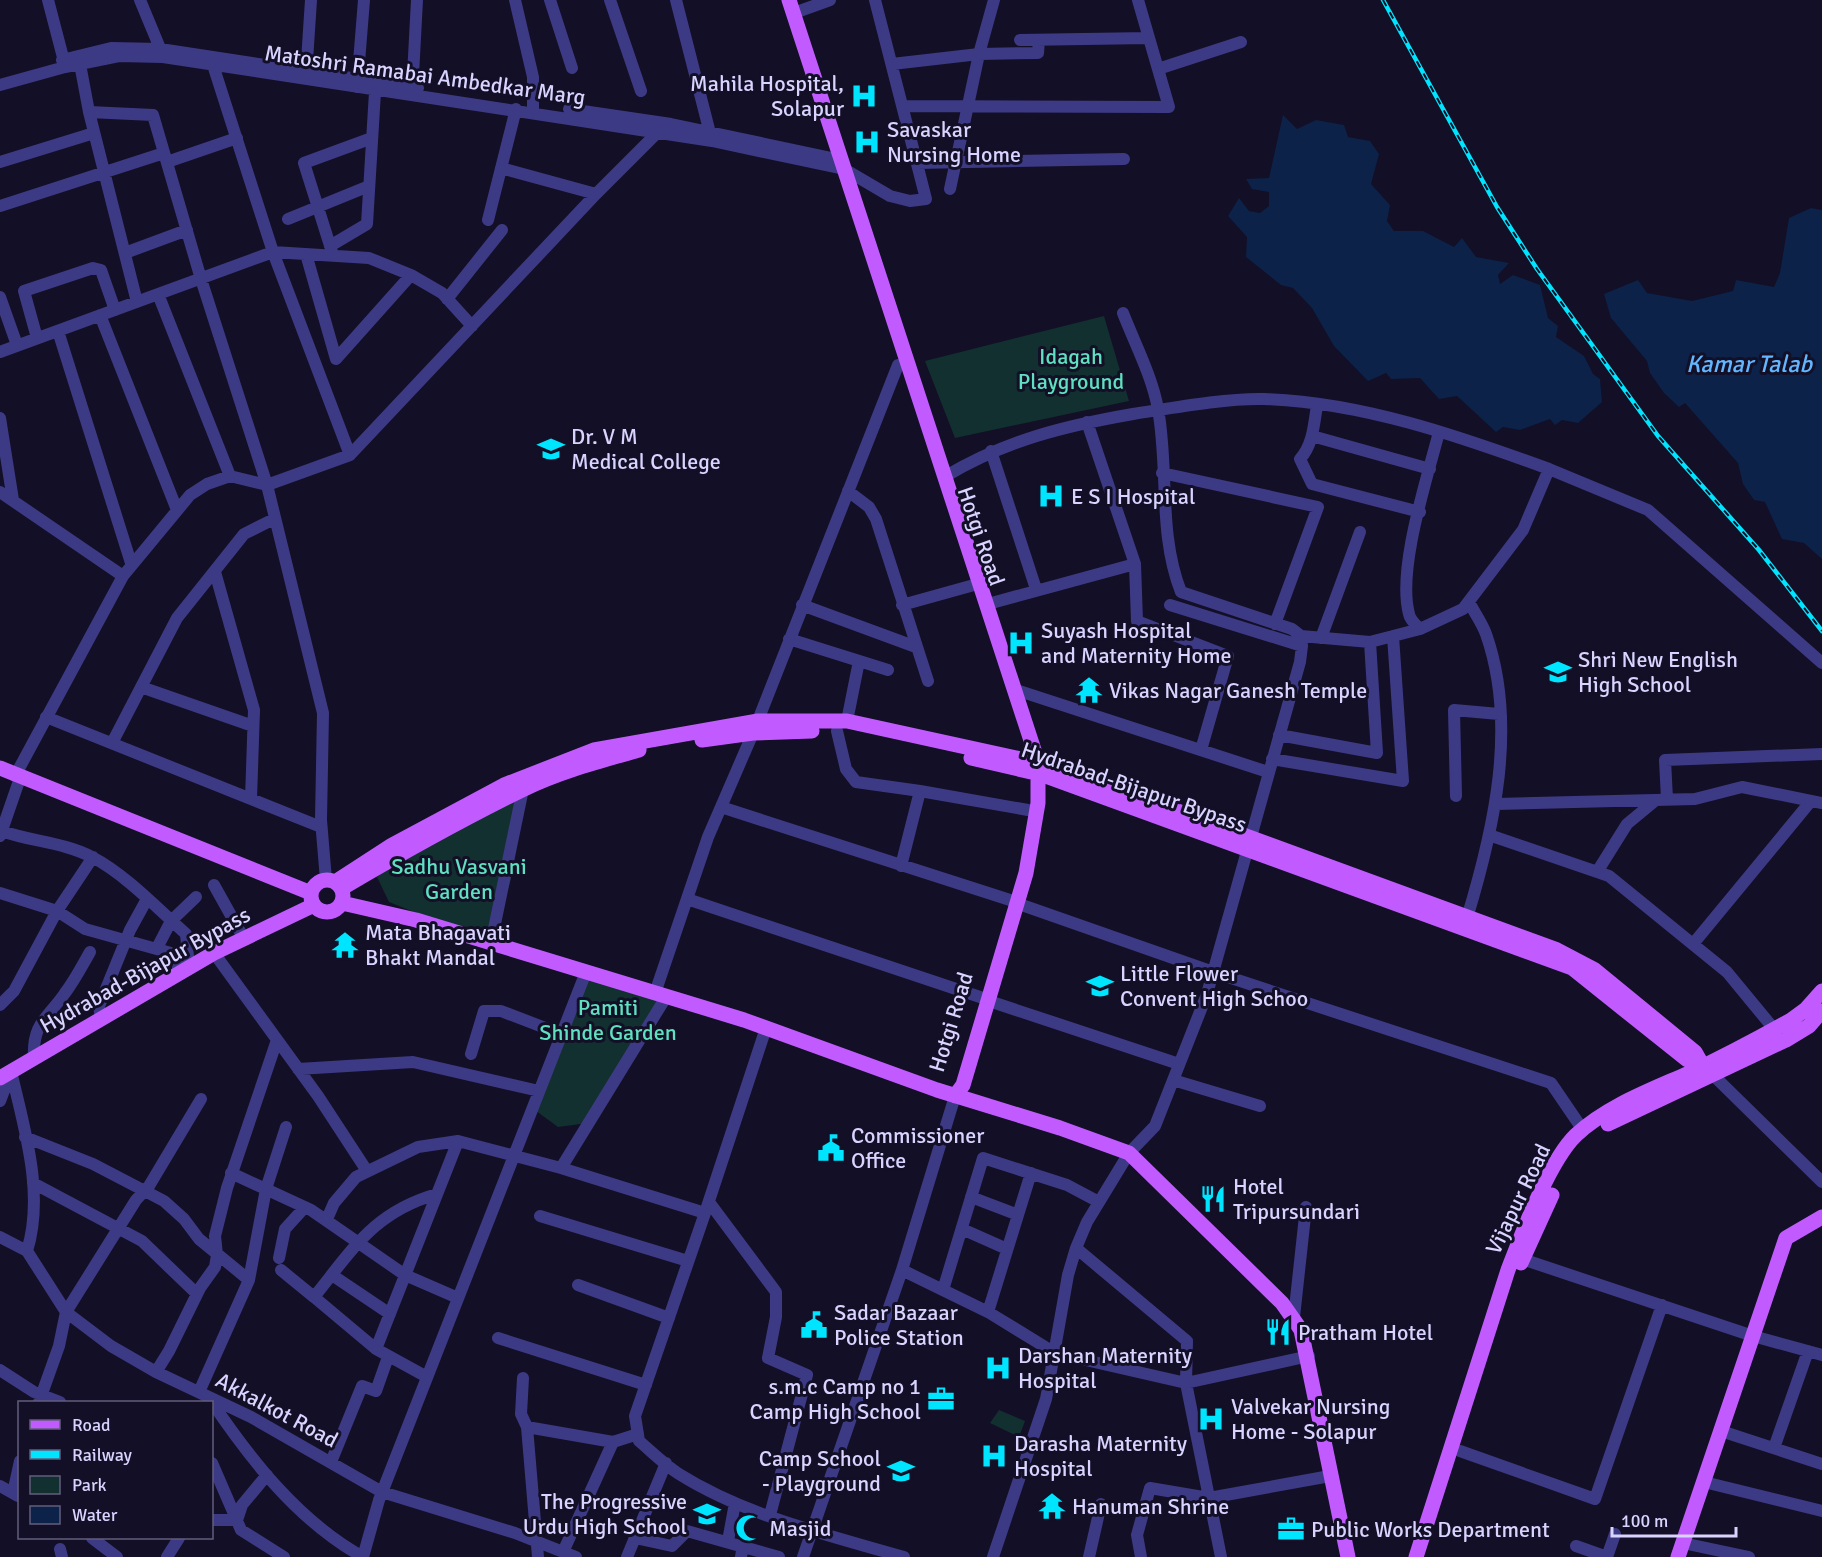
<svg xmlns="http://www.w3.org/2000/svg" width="1822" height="1557" font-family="Signika,sans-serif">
<rect width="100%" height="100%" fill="#130f26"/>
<path fill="#12302f" d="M1104,316L1129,401L955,438L925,361Z
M517,793L511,879L491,943L389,902L377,877L401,856Z
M586,972L666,997L588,1123L558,1127L532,1108Z
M999,1410L1025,1421L1019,1437L990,1423Z"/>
<path fill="#0c2248" d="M1283,115L1297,129L1316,120L1344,125L1348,137L1370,141L1379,154L1371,184L1390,205L1387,221L1394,231H1423L1454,247L1462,238L1476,257L1509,263L1498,275L1500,284L1513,275L1540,285L1548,318L1558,326L1556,337L1584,356L1593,374L1600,379L1602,402L1578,423L1562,420L1555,425L1550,419L1520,430L1503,427L1496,432L1457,396L1439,399L1420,378L1391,379L1386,373L1368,381L1334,346L1312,308L1293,288L1281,285L1246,257L1247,237L1228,216L1239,198L1249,211L1260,213L1269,206V192L1252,189L1246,179L1269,178Z
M1811,208L1822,210V559L1804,543L1782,539L1765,502L1754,500L1743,484L1738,463L1685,403L1679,407L1664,393L1650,373L1647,361L1611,318L1604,294L1638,280L1647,293L1692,301L1733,291L1736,280L1774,287L1780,273L1789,218Z"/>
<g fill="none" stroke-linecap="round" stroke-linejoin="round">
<path stroke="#3d3a85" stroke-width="12" d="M48,0L65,65
M140,0L162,53
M515,0L533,77V112
M550,0L572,68
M610,0L641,91
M676,0L711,137
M794,13L830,0
M1020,40L1149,38
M62,60L111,48L160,49L418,88
M80,64L89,112L153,115L201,279L267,485
M892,64L979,54L1038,53L1039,40
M213,65L273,252L350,455
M1158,69L1241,42
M306,76L311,0
M0,85L65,67L119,56L163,57L712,141L844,169L890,196L910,201L926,199L875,0
M357,87L364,0
M412,94L417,0
M903,106L1169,107L1138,0
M569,109L671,124L841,160
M89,112L137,302
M0,162L94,133
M167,162L237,138
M917,163L1124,159
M501,168L596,194
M950,189L979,54L994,0
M0,206L164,153
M288,219L369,186
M488,220L516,109
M330,246L367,224L375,92
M332,252L304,163L372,138
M125,253L187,230
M306,254L336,359L411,275
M158,294L230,476
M0,297L17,345
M447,299L502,230
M1123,313C1135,344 1152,376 1158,409C1169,469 1158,534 1181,592L1292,629L1301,636L1302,642
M100,315L177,510
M58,331L131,563
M37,338L24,291L93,268L101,270L115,310
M0,352L273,252L369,258L411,275L442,293L472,326
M1317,405C1314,424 1313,445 1300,459L1312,484L1420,512
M0,418L13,500
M1087,422L1135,564L1137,621L1228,656L1201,750
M1312,436L1430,469
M991,451L1036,589
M1549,469L1648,510L1822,663
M1162,473L1318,507L1275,624
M946,476C1007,440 1064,426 1133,414C1172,408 1226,398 1264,399C1361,402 1459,436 1549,469L1523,530L1463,609L1420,629L1370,642L1301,636
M848,491L869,507L876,519L928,681
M0,492L123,576
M215,572L254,710L251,799
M988,604L1135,564
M802,605L916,647
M902,605L974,585
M1420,629C1416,625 1410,620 1409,614C1397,569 1427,479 1439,432
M1321,638L1360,532
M789,639L888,670
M141,687L253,726
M1016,690L1268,772
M46,717L321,827
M847,721L859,661
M837,731L846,769L856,782L920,791
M1279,735L1377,753L1370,642
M112,743L177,618L244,534L274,519
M1272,759L1403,781L1393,636
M15,776L123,576L190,495L207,484L230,476L267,485
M1456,796L1454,710L1499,714
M1667,799L1665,760L1822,754
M1496,804L1695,799L1742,787L1822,803
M721,807L1010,900
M2,831C32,842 63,842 92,857C125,874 158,909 186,934L189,967
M1489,835L1609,876L1727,972L1774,1029
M0,836L20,778
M901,866L920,791L1028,810
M1597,872L1627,824L1656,800
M326,880L321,820L323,713L267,485L350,455L596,194L659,131
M214,885L243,937
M0,893L57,911L85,929L178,955V974
M687,899L980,997
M1019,904L1213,972L1551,1083L1583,1130
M1467,918C1494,829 1518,725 1486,634C1482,623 1474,612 1469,602
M491,943L523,789
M1693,944L1811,801
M157,948L171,921L196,897
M214,953L318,1096L367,1171
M655,993L708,837L753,733L898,365
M989,1001L1179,1064
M0,1005L14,991L57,911L93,857
M101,1019L99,1006L130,930L147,899
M471,1054L484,1011H501L561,1034
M34,1058C32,1023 48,1018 65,993C75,980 82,966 90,952
M298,1069L413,1062L539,1091
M11,1071C24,1128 45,1193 27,1251
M1712,1074L1822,1182
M1173,1080L1260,1106
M0,1101L11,1072
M25,1137L93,1164L164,1201L184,1219L199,1239L249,1280
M561,1168L705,1213L766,1028
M231,1173L311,1210L405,1275L458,1298
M33,1183L142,1241L197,1294
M971,1197L1018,1215
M709,1202L776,1292V1317L768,1358L807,1375L770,1515
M705,1213L635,1416L639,1441C652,1452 665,1465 679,1474C746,1516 828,1535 904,1557
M540,1216L688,1261
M327,1219L334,1203L356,1177L418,1147L458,1141L561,1168L666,997
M962,1229L1007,1249
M0,1237L27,1251L66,1312L111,1346L156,1372L251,1417L382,1492L515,1533L576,1557
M1076,1248L1187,1341L1186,1383L1221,1557
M279,1258L285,1229L305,1207
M1522,1259L1753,1336L1822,1355
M281,1270L314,1297
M902,1270L988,1312L1055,1353L1186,1383L1309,1356
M332,1275L390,1314
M578,1285L669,1318
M943,1290L983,1158L1067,1185L1099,1202
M988,1312L1031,1173
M1294,1317L1306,1207
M498,1338L646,1385
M376,1349L314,1297C353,1249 374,1212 437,1194
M0,1370L34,1392L60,1402
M156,1372L169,1351L200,1288L215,1267L217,1255L215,1236L227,1188L277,1040
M427,1377L376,1349L458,1141
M523,1378L521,1414L527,1427L538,1557
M199,1392L249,1280L266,1189L286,1127
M209,1398C250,1459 298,1521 363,1557
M39,1402L59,1346L66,1312L136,1200L149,1186L201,1099
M527,1427L613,1442L638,1434
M1721,1431L1822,1464
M1774,1448L1808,1351
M1460,1451L1595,1499L1662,1305
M331,1462L362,1386L376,1391L388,1357
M212,1463L241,1530L284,1557
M1704,1482L1822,1511
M0,1486L18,1496
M13,1493L20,1461
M212,1520H237L242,1505L267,1475
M92,1538L117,1557
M635,1538L672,1546L687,1531L779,1557
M728,1541L735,1503
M1683,1543L1749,1557
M1576,1546L1607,1557
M60,1549L62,1557
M563,1552L613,1442
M167,1557L179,1538
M363,1557L379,1500L586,972
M627,1557L666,1463
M741,1557L743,1545
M803,1557L902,1270L955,1096
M993,1557L1046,1399L1068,1275L1076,1248L1087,1222L1129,1153L1155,1126L1207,994L1300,662L1302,646L1170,605
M1089,1557L1101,1504
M1141,1557L1137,1535L1150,1488L1209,1498L1330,1476
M1607,1557L1615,1534"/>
<path stroke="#c25bff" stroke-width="15" d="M789,0L1038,762V803L1026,873L963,1085L955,1096
M702,740L753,733L812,731
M971,758L1040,774L1572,968L1686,1059L1712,1074
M0,768L311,893
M311 896a16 16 0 1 1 32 0a16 16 0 1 1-32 0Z
M335,882L392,845L504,785L594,750L758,721H847L1057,767L1555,949L1595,970L1695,1052L1703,1066
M344,887C402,853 461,820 522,790C558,772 600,761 639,750
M342,903L416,920L744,1020L937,1090L1060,1128L1129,1153L1282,1303L1301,1330L1348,1557
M0,1078L214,953L314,905
M1608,1124L1786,1040L1809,1026L1822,1011
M1521,1263L1552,1195
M1416,1557L1508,1270C1522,1234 1549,1161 1576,1135C1607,1106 1651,1090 1689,1073C1723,1057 1757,1039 1791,1020L1806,1009L1822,991
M1678,1557L1786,1238L1822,1217"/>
<defs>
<path id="rail" d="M1383,0L1497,207L1537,269L1658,436L1759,550L1822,631"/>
</defs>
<use href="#rail" stroke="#00e5ff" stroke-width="4.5"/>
<use href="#rail" stroke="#130f26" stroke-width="2" stroke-dasharray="7" stroke-linecap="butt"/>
</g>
<defs>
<symbol id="hospital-bare" viewBox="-9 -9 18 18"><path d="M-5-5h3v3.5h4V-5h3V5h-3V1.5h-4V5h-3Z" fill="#00e5ff" stroke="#130f26" stroke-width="2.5" paint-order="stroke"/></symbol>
<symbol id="university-bare" viewBox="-9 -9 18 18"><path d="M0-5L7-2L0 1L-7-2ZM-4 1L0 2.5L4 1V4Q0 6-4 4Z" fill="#00e5ff" stroke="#130f26" stroke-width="2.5" paint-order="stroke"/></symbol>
<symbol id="temple-bare" viewBox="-9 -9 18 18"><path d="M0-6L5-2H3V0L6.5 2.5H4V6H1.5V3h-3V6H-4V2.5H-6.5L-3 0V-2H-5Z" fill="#00e5ff" stroke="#130f26" stroke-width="2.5" paint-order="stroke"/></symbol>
<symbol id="civic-bare" viewBox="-9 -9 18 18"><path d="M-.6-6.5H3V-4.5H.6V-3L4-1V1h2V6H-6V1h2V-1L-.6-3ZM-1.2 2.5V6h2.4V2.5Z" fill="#00e5ff" stroke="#130f26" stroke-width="2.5" paint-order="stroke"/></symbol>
<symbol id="restaurant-bare" viewBox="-9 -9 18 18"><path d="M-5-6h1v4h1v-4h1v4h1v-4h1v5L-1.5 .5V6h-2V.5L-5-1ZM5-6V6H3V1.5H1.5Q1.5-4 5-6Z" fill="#00e5ff" stroke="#130f26" stroke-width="2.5" paint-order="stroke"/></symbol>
<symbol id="office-bare" viewBox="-9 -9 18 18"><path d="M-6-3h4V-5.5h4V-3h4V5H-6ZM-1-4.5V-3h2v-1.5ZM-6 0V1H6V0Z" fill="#00e5ff" stroke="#130f26" stroke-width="2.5" paint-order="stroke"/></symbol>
<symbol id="school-bare" viewBox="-9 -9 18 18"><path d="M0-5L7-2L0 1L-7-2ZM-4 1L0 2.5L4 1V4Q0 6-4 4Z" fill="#00e5ff" stroke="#130f26" stroke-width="2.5" paint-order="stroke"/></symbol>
<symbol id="mosque-bare" viewBox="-9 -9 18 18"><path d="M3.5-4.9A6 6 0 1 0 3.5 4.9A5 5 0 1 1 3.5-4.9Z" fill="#00e5ff" stroke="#130f26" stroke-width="2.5" paint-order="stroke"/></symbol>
</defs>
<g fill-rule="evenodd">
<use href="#hospital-bare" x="845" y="77" width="38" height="38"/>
<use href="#hospital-bare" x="848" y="123" width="38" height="38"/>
<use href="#university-bare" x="532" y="430" width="38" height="38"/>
<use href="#hospital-bare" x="1032" y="477" width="38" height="38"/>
<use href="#hospital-bare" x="1002" y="624" width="38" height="38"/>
<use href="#university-bare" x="1539" y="653" width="38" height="38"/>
<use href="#temple-bare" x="1070" y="671" width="38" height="38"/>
<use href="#temple-bare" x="326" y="926" width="38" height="38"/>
<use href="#university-bare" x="1081" y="967" width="38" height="38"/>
<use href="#civic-bare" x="812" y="1129" width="38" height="38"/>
<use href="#restaurant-bare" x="1194" y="1180" width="38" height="38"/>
<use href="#civic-bare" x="795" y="1306" width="38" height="38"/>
<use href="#restaurant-bare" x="1259" y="1313" width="38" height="38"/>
<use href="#hospital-bare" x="979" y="1349" width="38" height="38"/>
<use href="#office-bare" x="922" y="1380" width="38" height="38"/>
<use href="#hospital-bare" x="1192" y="1400" width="38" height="38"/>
<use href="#hospital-bare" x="975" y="1437" width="38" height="38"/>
<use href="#school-bare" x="882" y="1452" width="38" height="38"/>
<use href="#temple-bare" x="1033" y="1487" width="38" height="38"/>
<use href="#school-bare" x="688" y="1495" width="38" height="38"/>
<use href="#mosque-bare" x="730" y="1509" width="38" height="38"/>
<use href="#office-bare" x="1272" y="1510" width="38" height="38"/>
</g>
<g text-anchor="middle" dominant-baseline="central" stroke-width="6" stroke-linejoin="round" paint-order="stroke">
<g font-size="22" fill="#d9d4ff" stroke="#130f26">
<text transform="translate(425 75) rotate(8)">Matoshri Ramabai Ambedkar Marg</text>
<text transform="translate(981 536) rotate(71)">Hotgi Road</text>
<text transform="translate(1134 787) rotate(19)">Hydrabad-Bijapur Bypass</text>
<text transform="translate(145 970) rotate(-29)">Hydrabad-Bijapur Bypass</text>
<text transform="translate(951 1022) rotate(-73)">Hotgi Road</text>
<text transform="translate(1518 1199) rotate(-64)">Vijapur Road</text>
<text transform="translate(277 1410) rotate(28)">Akkalkot Road</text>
</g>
<g font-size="22" fill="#d9d4ff" stroke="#130f26" text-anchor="start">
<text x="844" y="83" text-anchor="end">Mahila Hospital,<tspan x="844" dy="25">Solapur</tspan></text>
<text x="887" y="129">Savaskar<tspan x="887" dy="25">Nursing Home</tspan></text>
<text x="571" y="436">Dr. V M<tspan x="571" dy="25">Medical College</tspan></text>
<text x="1071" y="496">E S I Hospital</text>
<text x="1041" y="630">Suyash Hospital<tspan x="1041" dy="25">and Maternity Home</tspan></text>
<text x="1578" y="659">Shri New English<tspan x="1578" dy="25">High School</tspan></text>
<text x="1109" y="690">Vikas Nagar Ganesh Temple</text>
<text x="365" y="932">Mata Bhagavati<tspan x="365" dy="25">Bhakt Mandal</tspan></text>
<text x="1120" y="973">Little Flower<tspan x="1120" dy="25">Convent High Schoo</tspan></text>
<text x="851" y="1135">Commissioner<tspan x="851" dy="25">Office</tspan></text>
<text x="1233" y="1186">Hotel<tspan x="1233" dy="25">Tripursundari</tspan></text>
<text x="834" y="1312">Sadar Bazaar<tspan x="834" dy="25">Police Station</tspan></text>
<text x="1298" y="1332">Pratham Hotel</text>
<text x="1018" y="1355">Darshan Maternity<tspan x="1018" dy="25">Hospital</tspan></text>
<text x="921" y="1386" text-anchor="end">s.m.c Camp no 1<tspan x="921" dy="25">Camp High School</tspan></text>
<text x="1231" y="1406">Valvekar Nursing<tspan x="1231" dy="25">Home - Solapur</tspan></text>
<text x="1014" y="1443">Darasha Maternity<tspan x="1014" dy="25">Hospital</tspan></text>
<text x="881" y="1458" text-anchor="end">Camp School<tspan x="881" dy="25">- Playground</tspan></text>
<text x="687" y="1501" text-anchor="end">The Progressive<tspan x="687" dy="25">Urdu High School</tspan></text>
<text x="1072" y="1506">Hanuman Shrine</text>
<text x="769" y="1528">Masjid</text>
<text x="1311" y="1529">Public Works Department</text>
</g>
<g font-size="22" fill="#5fe0c0" stroke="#130f26">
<text x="1071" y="356">Idagah<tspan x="1071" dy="25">Playground</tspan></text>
<text x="459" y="866">Sadhu Vasvani<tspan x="459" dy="25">Garden</tspan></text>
<text x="608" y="1007">Pamiti<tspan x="608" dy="25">Shinde Garden</tspan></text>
</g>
<g font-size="24" font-style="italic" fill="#62b6ff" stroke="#130f26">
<text x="1749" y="364">Kamar Talab</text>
</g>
</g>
<rect x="18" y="1401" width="195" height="138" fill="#130f26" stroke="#625e7d" stroke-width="1.5"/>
<rect x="30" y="1420" width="30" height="9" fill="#c25bff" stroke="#625e7d" stroke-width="1.5"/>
<text x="72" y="1431" font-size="18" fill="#d9d4ff">Road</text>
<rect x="30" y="1450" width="30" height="9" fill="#00e5ff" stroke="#625e7d" stroke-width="1.5"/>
<text x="72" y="1461" font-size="18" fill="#d9d4ff">Railway</text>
<rect x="30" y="1476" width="30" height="18" fill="#12302f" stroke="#625e7d" stroke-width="1.5"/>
<text x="72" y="1491" font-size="18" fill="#d9d4ff">Park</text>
<rect x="30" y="1506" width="30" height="18" fill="#0c2248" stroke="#625e7d" stroke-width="1.5"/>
<text x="72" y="1521" font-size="18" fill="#d9d4ff">Water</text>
<path d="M1612 1527v9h124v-9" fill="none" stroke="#d9d4ff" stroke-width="3"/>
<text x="1621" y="1527" font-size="18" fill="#d9d4ff" stroke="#130f26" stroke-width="4.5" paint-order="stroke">100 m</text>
</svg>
